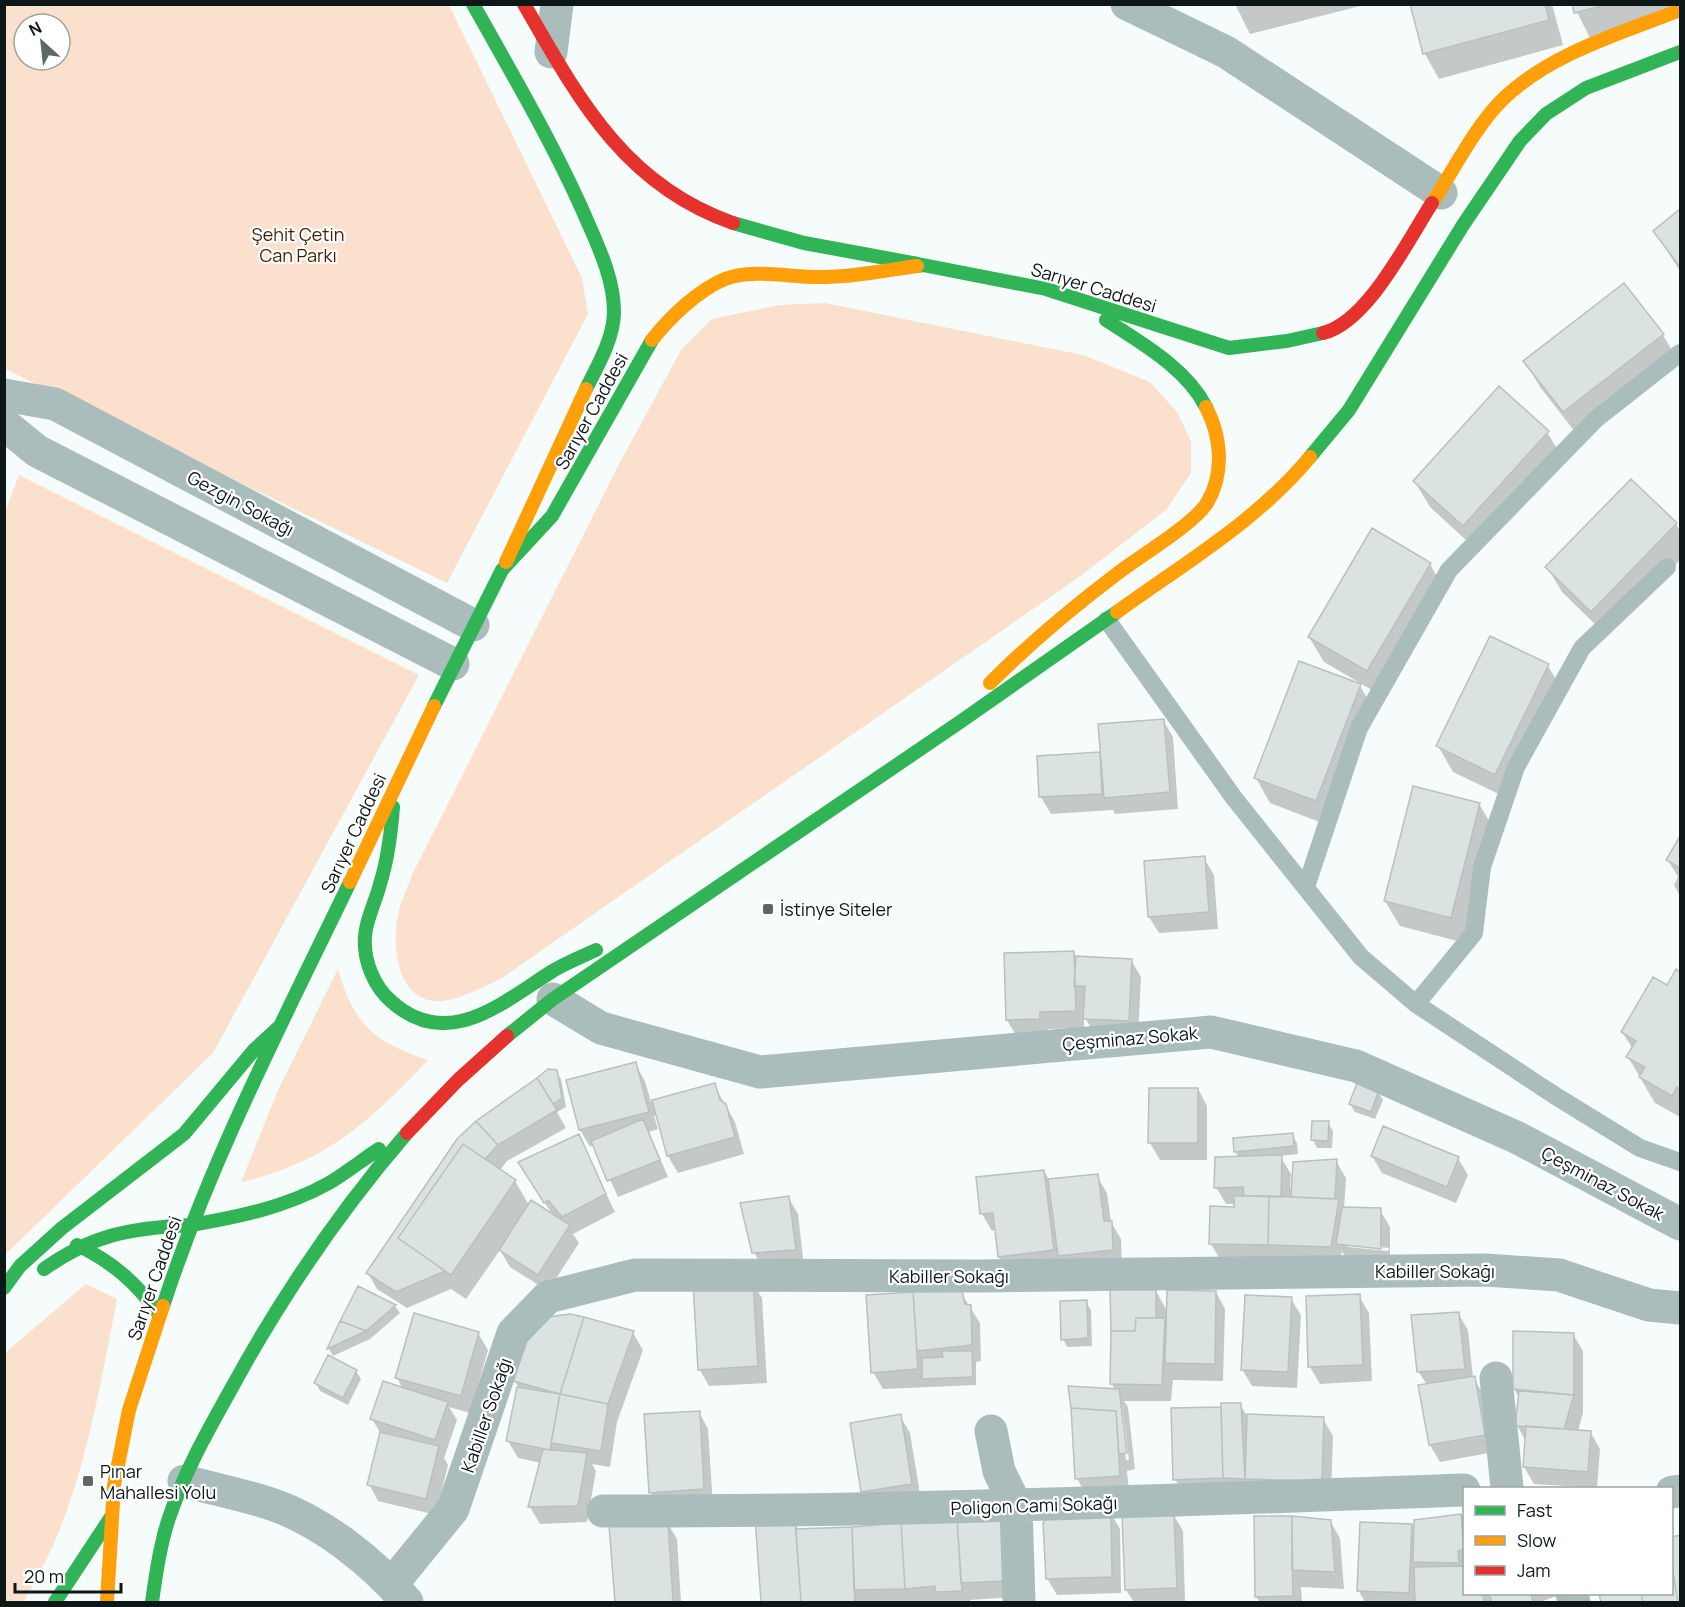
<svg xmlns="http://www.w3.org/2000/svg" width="1685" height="1607" font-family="Manrope,sans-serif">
<rect width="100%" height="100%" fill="#f6fcfb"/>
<path fill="#fbe0cd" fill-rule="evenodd" d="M4,5H449L582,278L588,314L447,583L5,369ZM24,24H60V60H24Z
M825,303L1083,355L1150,382L1177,412L1191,441V473L1166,510L1079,577L499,980C479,988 451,1006 428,1000C394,990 392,939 399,910C402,899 408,887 412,875L618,466L681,350L712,319L779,305Z
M19,475L419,675L213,1053L5,1255L4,515Z
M338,969C354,1025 374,1042 428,1060C370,1121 326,1163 241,1182L278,1090Z
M86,1284L117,1299C97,1402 80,1512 23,1602H5V1353Z"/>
<path fill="#0003" fill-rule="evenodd" d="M1235,4H1368L1250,34Z
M1411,4H1552L1563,45L1439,79L1425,54Z
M1573,4H1680L1590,38Z
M1680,211V271L1655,232Z
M1624,285L1663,335L1678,361L1579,437L1540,387L1525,361Z
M1547,432L1562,457L1478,551L1430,507L1415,482Z
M1631,481L1676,524L1680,531V560L1607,636L1562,592L1547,567Z
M1430,564L1444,589L1382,696L1324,662L1309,637Z
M1548,666L1563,691L1509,799L1453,772L1438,746Z
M1360,686L1375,711L1330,826L1270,803L1256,778Z
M1163,720L1173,737L1178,809L1115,814L1113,810L1051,814L1041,797L1039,757L1102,753Z
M1479,804L1494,829L1465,943L1400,926L1385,901Z
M1680,839V896L1674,885L1678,877L1668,860Z
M1204,858L1214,875L1218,929L1159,933L1149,917Z
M1073,952L1076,957L1131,960L1141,977L1138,1038L1095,1035L1084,1016V1028L1048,1029L1049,1036L1017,1037L1007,1020L1006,955Z
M1677,971L1680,973V1117L1655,1103L1628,1057L1633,1049L1622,1032L1667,987Z
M635,1064L645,1081L651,1102L714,1085L735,1122L744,1154L678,1173L668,1156L657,1115L654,1116L658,1129L649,1132L668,1177L618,1197L594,1145L590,1147L580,1130L568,1081Z
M556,1071L561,1079L566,1107L557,1112L566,1128L507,1161L500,1170L515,1181L529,1205L554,1217L529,1179L578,1136L615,1212L573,1234L579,1243L548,1291L510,1267L500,1250L466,1299L451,1289L407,1308L377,1289L368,1273L458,1140Z
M1198,1089L1207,1106V1160H1160L1150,1143Z
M1378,1092L1383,1100L1375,1119L1355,1112L1350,1104Z
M1328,1123L1333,1131L1332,1148H1317L1313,1140Z
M1292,1135L1297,1143L1298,1154L1280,1156L1291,1174L1290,1188L1336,1161L1346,1178L1344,1209L1380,1210L1390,1227V1266L1347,1261L1342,1251L1340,1264L1221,1261L1211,1244L1235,1208V1204H1226L1216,1187L1239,1158L1235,1151ZM1348,1244L1389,1248L1388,1251L1348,1247Z
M1372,1156L1458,1158L1468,1175L1456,1203L1382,1173Z
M1044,1171L1049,1180L1097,1176L1107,1193L1111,1222L1121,1239L1122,1266L1009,1273L999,1257L996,1230L992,1231L982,1214Z
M788,1197L798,1214L804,1266L763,1269L754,1252Z
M752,1281L762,1298L767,1383L709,1386L700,1370Z
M359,1288L395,1306L400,1313L370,1339L333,1356L329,1349Z
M1156,1291L1167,1311L1216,1292L1225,1309L1223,1381L1173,1380L1171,1401H1124L1128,1407L1135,1469L1127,1471L1129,1492L1086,1495L1077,1478L1115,1390L1112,1384ZM1119,1405H1122L1129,1460H1126Z
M961,1293L980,1323L981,1361L976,1362V1385L883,1389L873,1372L868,1296Z
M1359,1296L1369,1313L1372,1381L1320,1384L1310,1367Z
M1291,1299L1301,1315L1297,1388L1252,1386L1242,1369Z
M1086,1302L1091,1310L1092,1346L1067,1347L1063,1339Z
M1458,1313L1468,1330L1473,1378L1484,1395L1494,1452L1440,1462L1430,1445L1427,1385L1418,1371Z
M478,1333L488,1350L470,1413L449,1407L457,1420L444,1458L448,1465L436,1515L378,1501L369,1484L381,1434L372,1419L403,1389L397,1378Z
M633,1333L643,1350L617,1422L610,1467L592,1464L596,1471L587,1522L540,1524L530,1507L541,1463L518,1458L508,1441L519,1388L514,1380Z
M1573,1334L1583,1351V1413L1578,1431L1591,1433L1600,1449L1597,1488L1534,1484L1524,1467L1526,1442L1517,1425L1520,1399L1514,1389Z
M356,1371L361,1379L348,1405L320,1391L316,1383Z
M1240,1404L1247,1416L1323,1419L1333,1436L1331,1498L1185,1496L1175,1479L1173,1410L1223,1408Z
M699,1412L708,1429L713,1506L661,1509L651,1492Z
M900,1416L910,1433L921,1500L872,1508L862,1491Z
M1110,1512L1120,1529L1121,1593L1057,1595L1047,1578Z
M1173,1514L1183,1531L1185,1602H1134L1126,1590Z
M1464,1516V1594H1556L1557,1596L1540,1602H1365L1358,1590L1412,1525L1415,1531V1521Z
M757,1518L794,1523L799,1530L1002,1518L1015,1597L970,1600V1602H762Z
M1330,1521L1340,1538L1344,1589L1301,1587L1302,1602H1260L1256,1597Z
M667,1522L677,1539L681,1602H616L611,1526Z
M1680,1537V1602H1602L1601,1594H1672V1538Z"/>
<path fill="#dbe3e2" stroke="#b9c0c0" stroke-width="1.5" d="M1410,4H1545L1549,20L1423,54Z
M1572,4H1609L1574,13Z
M1680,209V267L1653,231Z
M1624,283L1664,334L1563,412L1523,361Z
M1499,386L1549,431L1463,526L1413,481Z
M1631,479L1677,523L1591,612L1545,567Z
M1372,528L1431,563L1367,671L1308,637Z
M1490,636L1549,664L1495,775L1436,746Z
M1299,661L1361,684L1316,801L1254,778Z
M1164,719L1170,792L1104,798L1098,724Z
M1100,752L1102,794L1039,797L1037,756Z
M1413,786L1480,803L1451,918L1384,901Z
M1680,836V868L1666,860Z
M1205,856L1209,912L1148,917L1144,861Z
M1074,951L1076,1011L1040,1012V1019L1006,1020L1004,953Z
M1076,956L1132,959L1129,1021L1083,1019L1085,986H1074Z
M1676,969L1680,972V1089L1677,1087L1672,1096L1639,1077L1645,1067L1626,1057L1636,1041L1621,1032L1653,977L1667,985Z
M636,1062L649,1112L579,1130L566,1080Z
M548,1069L557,1070L562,1098L553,1104L537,1078Z
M537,1078L557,1110L498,1145L476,1121Z
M715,1083L720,1100L726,1104L735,1137L667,1156L652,1100Z
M1357,1083L1379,1090L1371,1112L1349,1104Z
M1149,1088H1198V1143H1148Z
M643,1119L660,1160L607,1181L591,1141Z
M476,1121L498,1145L485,1159L463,1144L398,1238L445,1271L396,1292L366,1273L457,1139Z
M1312,1121H1329L1328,1141L1311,1140Z
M1383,1126L1459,1157L1447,1187L1371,1156Z
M1293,1133L1294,1146L1234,1152L1233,1138Z
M579,1134L606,1194L562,1217L548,1200L544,1203L518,1162Z
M463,1144L516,1180L451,1275L398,1238Z
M1282,1155L1281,1197L1244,1196L1243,1187L1214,1188L1215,1157Z
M1337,1159L1335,1199L1291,1197L1293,1162Z
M1044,1170L1054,1250L998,1257L993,1213L980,1214L976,1177Z
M1098,1174L1104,1221H1112L1113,1250L1058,1256L1048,1179Z
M789,1196L796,1250L752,1253L740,1203Z
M1234,1196H1269L1268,1245L1209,1244L1210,1206L1234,1207Z
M1269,1196L1339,1199L1331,1247L1268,1245Z
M531,1200L570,1225L538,1275L499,1250Z
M1342,1207L1381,1208V1249L1336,1244Z
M753,1280L758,1366L698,1370L693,1283Z
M358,1286L396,1305L366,1331L340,1321Z
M1110,1289L1156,1290V1318H1136L1135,1331H1111Z
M1167,1290L1216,1291L1215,1364L1165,1363Z
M962,1291L965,1304L971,1305L972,1345L917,1351L913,1292Z
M913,1292L918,1369L871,1373L866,1295Z
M1360,1294L1363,1365L1308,1367L1306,1296Z
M1245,1295L1292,1297L1288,1372L1241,1370Z
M1087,1300L1088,1338L1061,1340L1060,1301Z
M1459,1312L1465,1369L1417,1372L1411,1315Z
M414,1313L479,1332L461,1396L395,1378Z
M570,1314L584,1317L560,1394L513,1381L533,1319Z
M584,1317L634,1331L608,1404L560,1394Z
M1136,1318H1165L1162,1385L1110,1384L1111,1331H1135Z
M340,1321L366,1331L327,1349Z
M1513,1331L1574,1333V1395L1513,1389Z
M942,1351H972L973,1377L922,1379V1358L943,1357Z
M328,1355L357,1370L343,1398L314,1383Z
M1475,1376L1485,1435L1429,1445L1418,1385Z
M383,1381L448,1402L435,1440L370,1419Z
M1068,1386L1119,1389L1127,1453L1119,1454L1116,1411L1071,1408Z
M517,1387L560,1394L550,1450L506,1441Z
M1519,1391L1574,1395L1564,1429L1515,1426Z
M560,1394L608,1404L601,1451L551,1443Z
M1221,1403H1241L1245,1479L1223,1478Z
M1221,1407L1223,1478L1173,1480L1171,1408Z
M1071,1408L1116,1411L1120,1476L1075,1479Z
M700,1411L704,1489L649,1493L644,1414Z
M901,1414L912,1484L861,1492L850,1423Z
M1247,1414L1324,1417L1322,1481L1245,1479Z
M1526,1426L1591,1431L1588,1472L1523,1467Z
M380,1432L439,1446L426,1499L367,1485Z
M543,1449L587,1453L578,1506L528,1507Z
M1111,1511L1112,1577L1046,1579L1043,1523L1050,1513Z
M1174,1513L1177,1588L1125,1590L1122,1515Z
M1461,1514L1464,1549L1458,1551L1459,1563L1413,1562L1414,1520Z
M1254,1516H1292L1293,1596L1255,1597Z
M1292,1516L1331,1520L1335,1572L1292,1570Z
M755,1517L795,1521L801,1602H761Z
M1003,1517L1007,1581L961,1583L957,1519Z
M957,1519L962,1591L935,1592V1586L905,1589L901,1523Z
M668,1521L673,1602H615L609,1525Z
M1360,1522L1412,1524L1409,1593L1357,1591Z
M901,1523L905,1589L854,1590L852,1527Z
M852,1527L855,1602H801L796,1529Z
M1680,1535V1602H1678L1672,1566V1537Z
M1464,1566V1594H1483L1484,1602H1415L1414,1567Z
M1672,1566L1678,1602H1643L1641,1594H1672Z
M1489,1594H1531L1533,1602H1492Z
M1599,1594H1641L1643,1602H1601Z"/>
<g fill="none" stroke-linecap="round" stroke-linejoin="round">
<path stroke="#aabdbc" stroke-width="18" d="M1107,620L1234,798L1361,957L1416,1004L1554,1095L1640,1148L1680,1162
M1306,887L1359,728L1449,570L1596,419L1680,353
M1416,1004L1474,933L1482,867L1516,767L1582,648L1667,567"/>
<path stroke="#aabdbc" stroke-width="33" d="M1127,4L1226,52L1441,193
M551,52L557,4
M4,395L55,404L473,625
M4,424L37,451L453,664
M553,999L601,1028L760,1072L1211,1032L1356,1066L1518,1138L1680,1224
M1496,1378L1507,1488
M991,1431L999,1471L1016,1506L1019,1602
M184,1481C213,1489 245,1495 274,1505C323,1522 374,1563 407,1602
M1672,1492L1680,1491
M603,1511C890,1512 1177,1500 1464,1490
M392,1584L453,1509L513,1333L548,1297L635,1275L980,1276L1485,1270L1559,1275L1649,1305L1680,1308
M1572,1594L1574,1602"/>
<path stroke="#30b455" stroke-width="14" d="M473,4C511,72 550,138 582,209C596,242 614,276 614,312C614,338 597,367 586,389
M733,223L804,243L918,264
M917,266L923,265L1046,289L1229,348L1287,341L1323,333
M1106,320C1141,343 1186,368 1206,407
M1310,457L1349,410L1463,225L1520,141L1546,114L1586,88L1680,52
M434,706L502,570L552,516L652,340
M393,807C391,833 388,859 380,884C376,901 366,919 365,936C363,960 374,987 392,1002C447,1051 501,1004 551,972C565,963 581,957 596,950
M507,1036L553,999L960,722L1117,612
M191,1225C239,1217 286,1207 329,1183C346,1173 362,1160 379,1149
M77,1245C113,1262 136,1283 159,1314
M44,1269C93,1234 132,1228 191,1225
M4,1288L20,1266L62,1228L184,1134L254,1050L279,1027
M163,1306C211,1159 283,1021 350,882
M55,1602L111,1517
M152,1602C156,1574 160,1545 169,1518C184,1473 207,1432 230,1391C280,1299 338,1213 407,1133"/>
<path stroke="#ff9f0a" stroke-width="14" d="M1432,203C1453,171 1475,127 1502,100C1549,54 1619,34 1680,10
M652,340C669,318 698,290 725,279C751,269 784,276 812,277C847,278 882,271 917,266
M506,562L586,389
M1117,612C1183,564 1257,521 1310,457
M990,683C1030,643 1073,607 1118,573C1140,556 1194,524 1207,503C1225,473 1221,436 1206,407
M350,882L434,706
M107,1602L114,1485L129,1410L163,1306"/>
<path stroke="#e5322d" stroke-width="14" d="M524,4C578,98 624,185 733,223
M1323,333C1368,322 1408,240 1432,203
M407,1133L458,1080L507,1036"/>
</g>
<g fill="#5f6767" stroke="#fff" stroke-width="2">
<rect x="762" y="903" width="12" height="12" rx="3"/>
<rect x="82" y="1475" width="12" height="12" rx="3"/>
</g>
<g text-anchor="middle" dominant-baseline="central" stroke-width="4.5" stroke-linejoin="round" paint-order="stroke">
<g font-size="18" fill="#461e00" stroke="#fff">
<text x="298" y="234">Şehit Çetin<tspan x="298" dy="21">Can Parkı</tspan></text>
</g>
<g font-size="18" fill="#0e1717" stroke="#fff">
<text transform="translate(1094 287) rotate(17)">Sarıyer Caddesi</text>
<text transform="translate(591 411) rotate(-61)">Sarıyer Caddesi</text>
<text transform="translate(241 503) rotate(28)">Gezgin Sokağı</text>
<text transform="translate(353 833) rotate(-65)">Sarıyer Caddesi</text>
<text transform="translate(1130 1038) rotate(-5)">Çeşminaz Sokak</text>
<text transform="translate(1603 1183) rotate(28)">Çeşminaz Sokak</text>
<text x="1435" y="1271">Kabiller Sokağı</text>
<text x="949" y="1276">Kabiller Sokağı</text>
<text transform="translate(154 1278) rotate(-71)">Sarıyer Caddesi</text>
<text transform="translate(486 1415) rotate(-71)">Kabiller Sokağı</text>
<text transform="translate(1034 1505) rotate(-2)">Poligon Cami Sokağı</text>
</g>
<g font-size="18" fill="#0e1717" stroke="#fff" text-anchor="start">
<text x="780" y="909">İstinye Siteler</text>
<text x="100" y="1471">Pınar<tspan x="100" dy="21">Mahallesi Yolu</tspan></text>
</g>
</g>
<rect width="1685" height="1607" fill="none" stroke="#0e1717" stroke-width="12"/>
<rect x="1463" y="1487" width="210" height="108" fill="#ffffff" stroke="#9fa2a2" stroke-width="1.5"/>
<rect x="1475" y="1506" width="30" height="9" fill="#30b455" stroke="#9fa2a2" stroke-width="1.5"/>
<text x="1517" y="1517" font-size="18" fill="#0e1717">Fast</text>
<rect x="1475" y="1536" width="30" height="9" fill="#ff9f0a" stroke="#9fa2a2" stroke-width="1.5"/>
<text x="1517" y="1547" font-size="18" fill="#0e1717">Slow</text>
<rect x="1475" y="1566" width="30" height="9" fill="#e5322d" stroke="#9fa2a2" stroke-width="1.5"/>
<text x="1517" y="1577" font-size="18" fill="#0e1717">Jam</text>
<g transform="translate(42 42) rotate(333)"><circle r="28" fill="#ffffff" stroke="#9fa2a2" stroke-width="1.5"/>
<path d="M0-4.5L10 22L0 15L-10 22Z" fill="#5f6767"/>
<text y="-9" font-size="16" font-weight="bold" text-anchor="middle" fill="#0e1717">N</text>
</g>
<path d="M15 1583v9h106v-9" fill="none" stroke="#0e1717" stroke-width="3"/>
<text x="24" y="1583" font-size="18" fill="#0e1717" stroke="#ffffff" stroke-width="4.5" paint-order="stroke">20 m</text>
</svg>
